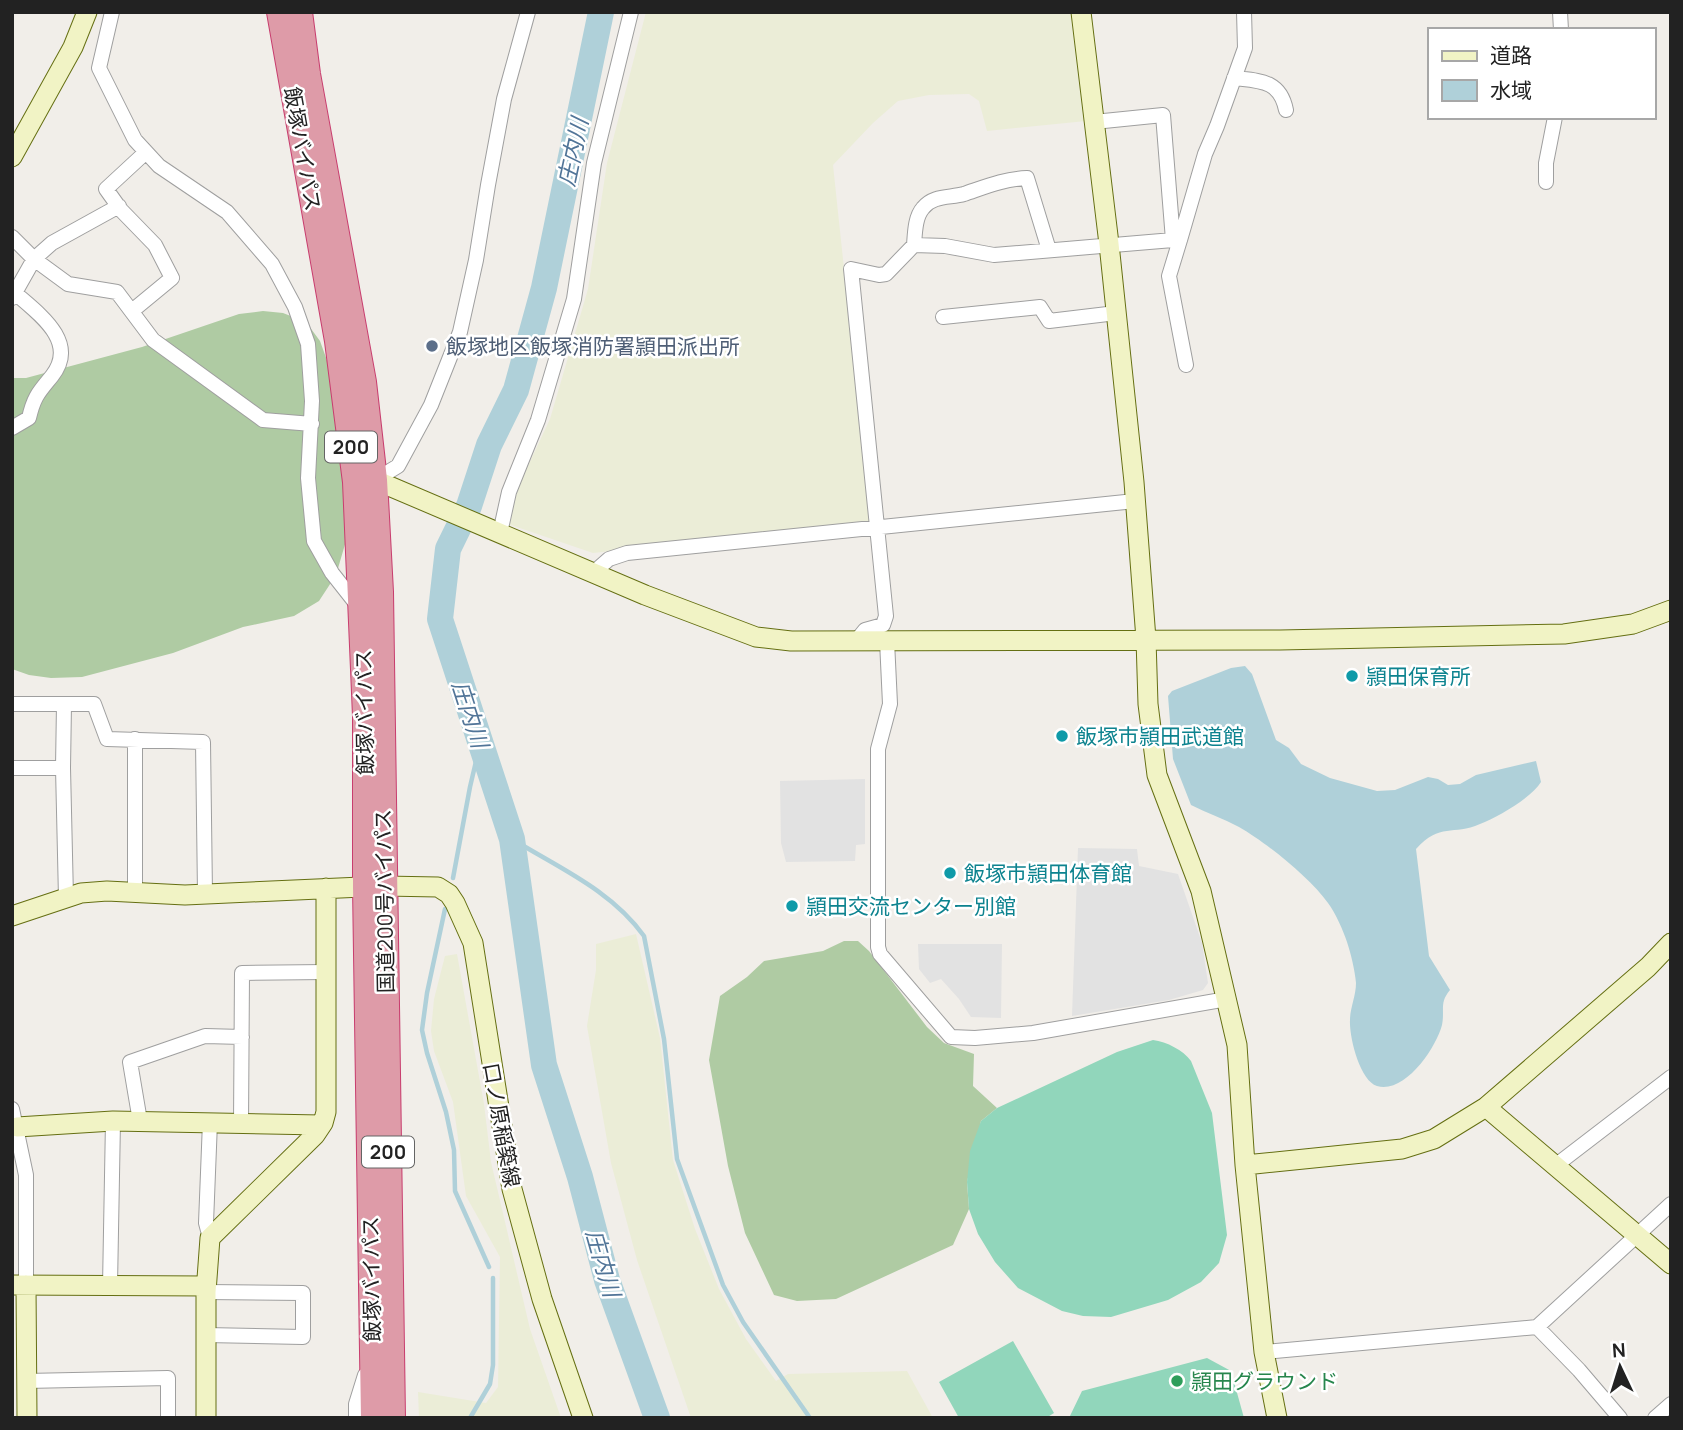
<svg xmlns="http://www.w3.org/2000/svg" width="1683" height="1430" font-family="Manrope,'Noto Sans JP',sans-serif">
<rect width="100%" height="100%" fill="#f1eee9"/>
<path fill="#ebedd7" d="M646,12H1072L1086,121L987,131L979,101L969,94L929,95L898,101L873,123L833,165L871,523L593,553L508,524L519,485L550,419L588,289L607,163Z
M636,934L660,1038L673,1160L695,1229L719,1289L746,1339L776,1381L788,1374L907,1371L933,1418H691L637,1260L611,1163L587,1026L596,970V944Z
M457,954L484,1104L491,1162L530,1329L561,1418H419L418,1392L486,1403L498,1387L500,1257L466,1196L453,1102L434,1051L431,1031L434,999L445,956Z"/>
<path fill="#afcba3" d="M263,311L283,313L306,322L320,341L334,380L347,454L346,541L336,575L319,601L294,616L243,627L173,653L82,677L51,678L29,675L12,669V378H26L142,347L239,314Z
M844,941H858L869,951L927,1027L944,1043L974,1054L973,1086L997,1108L981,1121L967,1182L969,1209L953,1245L836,1299L797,1301L774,1295L745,1233L728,1166L709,1060L720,996L747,977L764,961L823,951Z"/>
<path fill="#91d6bb" d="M1153,1040C1167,1042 1183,1050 1191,1061L1212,1113L1227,1235L1219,1263L1201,1282L1168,1300L1111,1317L1083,1316L1062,1311L1018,1288L995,1262L978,1234L969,1209L967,1182L970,1151L981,1121L997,1108L1117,1052Z
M1013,1341L1054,1413L1046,1418H959L939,1382Z
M1207,1358L1231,1371L1244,1418H1069L1082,1391Z"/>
<path fill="#e2e2e2" d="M865,779V844L856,845L855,861L786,862L781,843L780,781Z
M1078,848L1137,849L1139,866L1178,874L1202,943L1208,983L1203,990L1169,1000L1072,1016Z
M918,944H1002L1001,1018L971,1017L959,999L941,979L930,983L919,969Z"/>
<path fill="#afd0d9" d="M1245,666L1252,674L1276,740L1289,748L1301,764L1330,778L1377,791L1395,790L1428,777L1438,779L1448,785L1460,784L1476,775L1536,761L1541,782C1531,798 1498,817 1480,824C1453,836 1440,822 1416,849L1429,956L1450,990C1439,1003 1445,1010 1442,1025C1436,1048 1405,1094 1377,1086C1360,1081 1349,1037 1350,1020C1350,1008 1356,996 1356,983C1355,971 1351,954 1347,942C1343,930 1336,914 1328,903C1310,878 1267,843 1239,827C1224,819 1207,813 1191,805L1173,759L1168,696L1172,691L1231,668Z"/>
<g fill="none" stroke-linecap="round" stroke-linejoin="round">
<path stroke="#afd0d9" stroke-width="4.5" d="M512,839C559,868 611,890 644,936L664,1039L677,1159L723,1285L743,1322L810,1418
M453,878L470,787L481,740
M445,909L427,993L422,1030L427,1053L446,1112L454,1150L455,1191L489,1267
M470,1418L490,1384L493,1365V1278"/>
<path stroke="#afd0d9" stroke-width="26" d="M601,12L544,288L516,390L489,445L469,506L448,549L440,619L512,839L544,1065L580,1177L607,1280L657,1418"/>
<defs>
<path id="street" d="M112,12L99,68L135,140L159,166L227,212L272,264L295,307L308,344L312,401L308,478L314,541L332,573L358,606
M1560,12L1561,30
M1234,78C1260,81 1280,80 1286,110
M1546,182V163L1555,117
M12,237L34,259L68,284L117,292L153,340L263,420L312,424
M1173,240H1180L1205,154L1217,126L1245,48L1244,12
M1180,240L1169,276L1186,365
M914,245C915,233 915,217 923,208C933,195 950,198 964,194C985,187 1004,179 1027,178L1049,250
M12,298L34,259L52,243L119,206
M132,311L172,278L155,245L121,210L106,189L146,152
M943,317L1040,307L1049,321L1116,313
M12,428L29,418C34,396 39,392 52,376C79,342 39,314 15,293
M375,480L398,466L431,405L460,332L476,260L488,185L504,99L528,12
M500,533L509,492L538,420L574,299L594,163L631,12
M593,573L609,559L627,553L1135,501
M856,641L865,630L883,625L886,616L851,269L879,275L886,274L914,245L945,246L994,255L1173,240L1163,115L1094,122
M887,641L890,704L878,749V947L880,954L951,1037L975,1038L1033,1033L1227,999
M12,704H94L107,739L203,742L205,894
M135,739V893
M12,768H63L66,898
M63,768L64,704
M12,1109L26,1175V1285
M140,1121L130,1062L205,1036L242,1037
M210,1122L206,1223L210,1238
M241,1124L242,973L326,972
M1555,1166L1671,1077
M110,1286L113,1121
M206,1292L303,1293V1337L206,1335
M1537,1327L1671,1204
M1264,1352L1537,1327L1579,1370L1620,1418
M26,1381L168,1378V1418
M356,1418V1404L365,1375
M1655,1418L1671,1404"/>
<path id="secondary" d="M1081,12L1109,244L1134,482L1146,639L1148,704L1157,775L1201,891L1237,1045L1245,1165L1264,1352L1277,1418
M12,157L73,47L87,12
M363,481L375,480L645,595L756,637L791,641L1280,640L1564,634L1633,624L1671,610
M12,916L81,893L107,891L185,895L384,886L438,887L449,894L455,903L473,943L512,1189L542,1299L583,1418
M1486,1107L1671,1264
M17,1127L113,1121L321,1125
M1245,1165L1402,1149L1434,1139L1486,1107L1648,967L1671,943
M12,1285L206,1286
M26,1285L27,1418
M206,1418V1292L210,1238L315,1135L323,1123L326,1112V888"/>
<path id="highway" d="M279,12L337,341L355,482L365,716V887L373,1418
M300,12L308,74L364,382L375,480L381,592L393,1418"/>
</defs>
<use href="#street" stroke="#9f9f9f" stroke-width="16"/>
<use href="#secondary" stroke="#656f12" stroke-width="21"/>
<use href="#highway" stroke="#c83d6e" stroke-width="26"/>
<use href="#street" stroke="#fff" stroke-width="14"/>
<use href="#secondary" stroke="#f1f3c5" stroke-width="19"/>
<use href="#highway" stroke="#de9ba8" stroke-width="24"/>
</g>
<circle fill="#5c6f8a" stroke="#fff" stroke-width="2.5" cx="432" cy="346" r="7"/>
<g fill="#0f9aa8" stroke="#fff" stroke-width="2.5">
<circle cx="1352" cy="676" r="7"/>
<circle cx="1062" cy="736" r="7"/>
<circle cx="950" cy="873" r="7"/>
<circle cx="792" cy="906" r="7"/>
</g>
<circle fill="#2e9e5b" stroke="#fff" stroke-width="2.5" cx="1177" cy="1381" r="7"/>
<g text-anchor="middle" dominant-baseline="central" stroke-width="5" stroke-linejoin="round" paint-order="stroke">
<g fill="#fff" stroke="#646464" stroke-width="2">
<rect x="325" y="431.5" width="52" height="31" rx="5"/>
<rect x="362" y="1136.5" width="52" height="31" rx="5"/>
</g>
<g font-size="19" font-weight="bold" fill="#222">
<text x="351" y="447">200</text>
<text x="388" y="1152">200</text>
</g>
<g font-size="21" fill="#222" stroke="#fff">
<text transform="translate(303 149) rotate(80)">飯塚バイパス</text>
<text transform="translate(364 712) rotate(-91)">飯塚バイパス</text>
<text transform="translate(384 901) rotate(-91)">国道200号バイパス</text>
<text transform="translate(502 1125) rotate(80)">口ノ原稲築線</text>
<text transform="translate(371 1279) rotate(-91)">飯塚バイパス</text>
</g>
<g font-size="21" fill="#4e5e75" stroke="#fff" text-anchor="start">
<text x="446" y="346">飯塚地区飯塚消防署頴田派出所</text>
</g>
<g font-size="21" fill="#0d838f" stroke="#fff" text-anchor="start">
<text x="1366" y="676">頴田保育所</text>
<text x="1076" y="736">飯塚市頴田武道館</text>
<text x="964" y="873">飯塚市頴田体育館</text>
<text x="806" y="906">頴田交流センター別館</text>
</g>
<g font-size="21" fill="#27864d" stroke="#fff" text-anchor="start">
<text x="1191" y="1381">頴田グラウンド</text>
</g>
<g font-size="23" font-style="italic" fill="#517598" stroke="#fff">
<text transform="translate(572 152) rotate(-78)">庄内川</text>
<text transform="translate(471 714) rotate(72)">庄内川</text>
<text transform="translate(604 1263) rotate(74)">庄内川</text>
</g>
</g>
<rect width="1683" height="1430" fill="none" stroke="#222222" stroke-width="28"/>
<rect x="1428" y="28" width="228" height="91" fill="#ffffff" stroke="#a7a7a7" stroke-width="2"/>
<rect x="1442" y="51" width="35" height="10" fill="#f1f3c5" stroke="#a7a7a7" stroke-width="2"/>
<text x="1490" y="63" font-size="21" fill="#222222">道路</text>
<rect x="1442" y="80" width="35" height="21" fill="#afd0d9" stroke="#a7a7a7" stroke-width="2"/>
<text x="1490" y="98" font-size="21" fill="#222222">水域</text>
<g transform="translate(1620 1367) rotate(356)" stroke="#ffffff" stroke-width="5" paint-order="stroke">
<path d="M0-5L12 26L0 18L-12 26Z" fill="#222222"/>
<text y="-10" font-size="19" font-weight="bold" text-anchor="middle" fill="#222222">N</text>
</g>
</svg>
